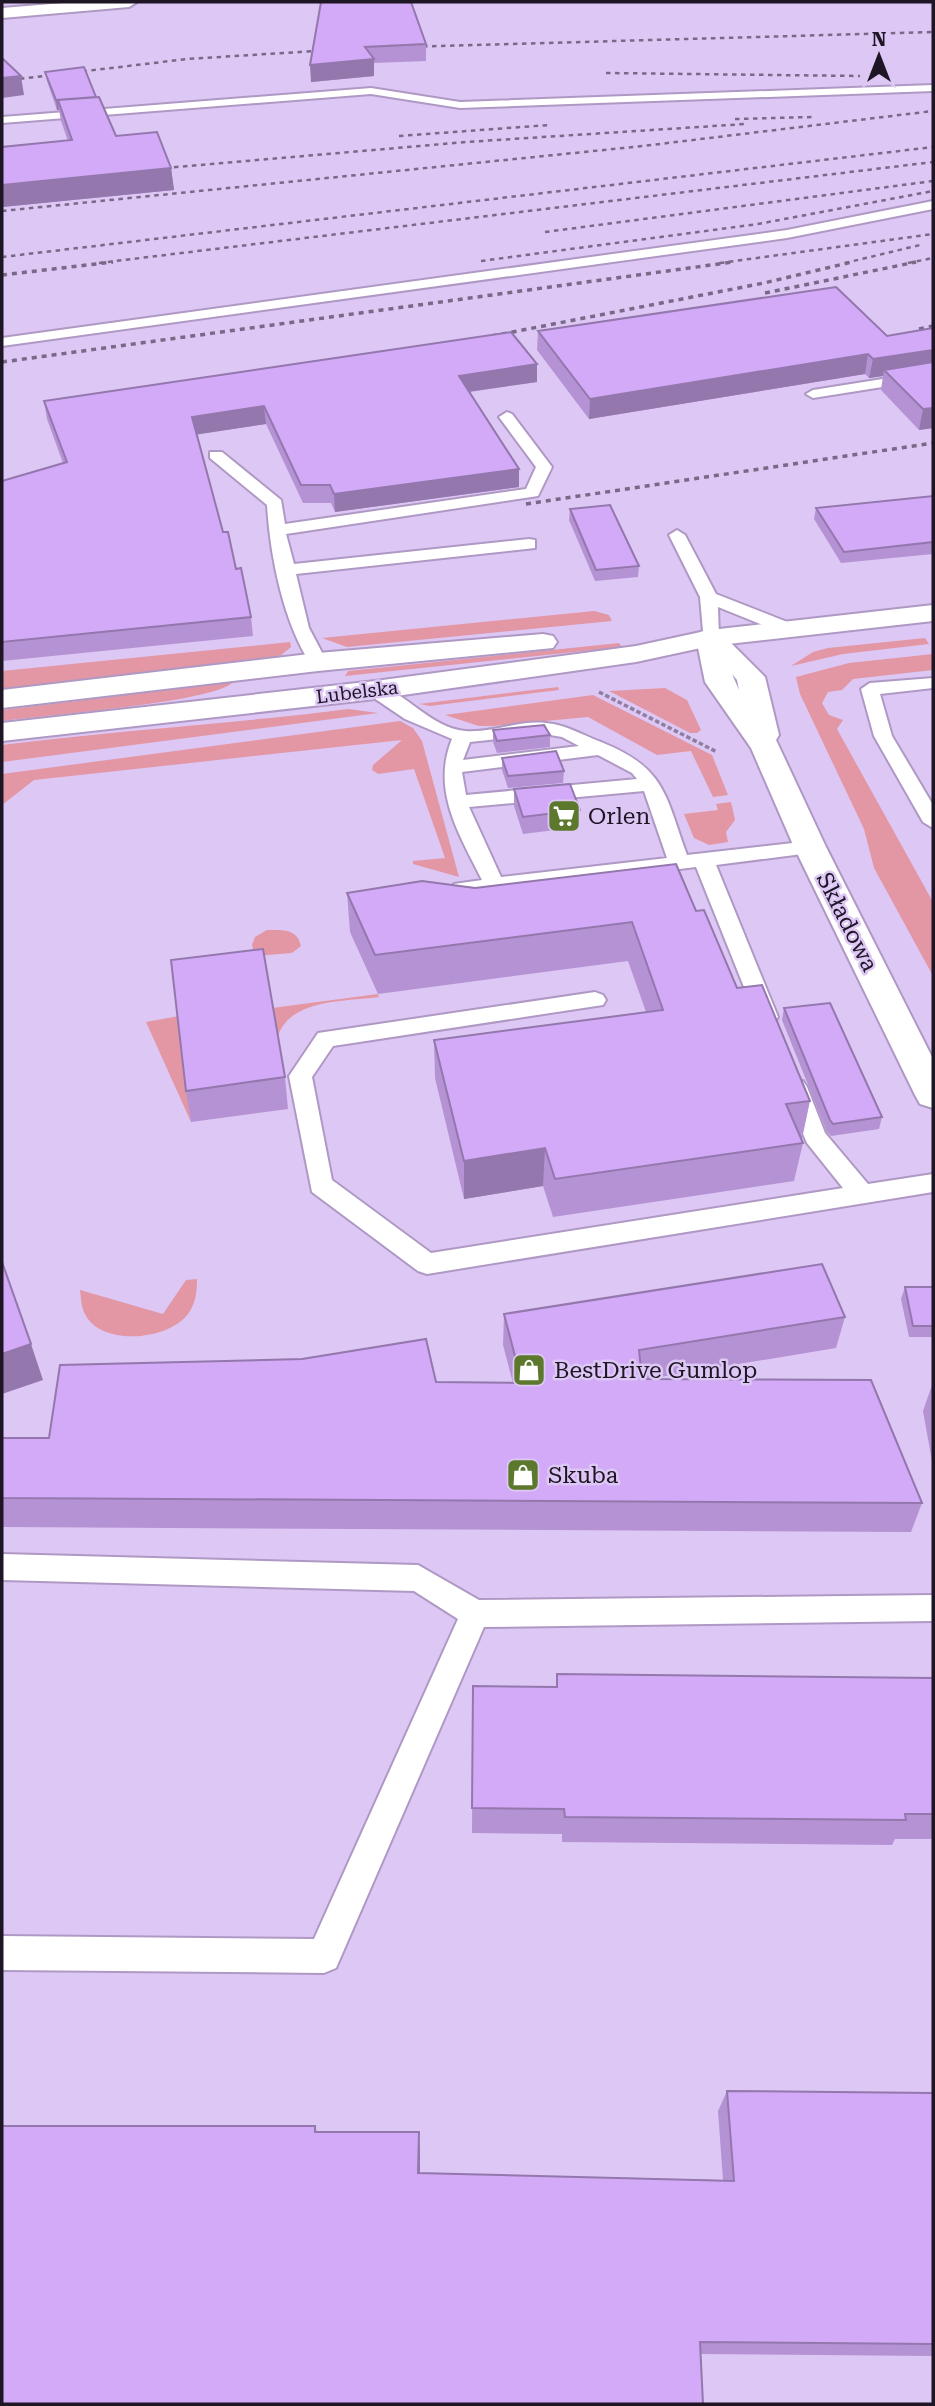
<svg xmlns="http://www.w3.org/2000/svg" width="935" height="2406" font-family="'Roboto Serif',serif">
<rect width="100%" height="100%" fill="#ddc7f4"/>
<path fill="#e397a5" d="M594,611L609,615L612,621L347,647L322,638Z
M925,638L929,644L843,654L791,666L813,652L828,648Z
M290,642L291,647L280,656L2,689V671Z
M619,643L622,647L345,676L348,671Z
M933,654V670L853,679L842,690L828,692L822,703L829,715L843,720L837,729L933,902V976L874,868L864,829L800,694L796,677L849,663Z
M233,682C217,702 38,716 2,721V710Z
M558,687L559,690L430,706L419,704Z
M665,688L687,700L701,730L697,733H690L609,691Z
M593,695L712,755L728,795L713,797L691,751L657,755L588,717L493,726H479L445,715Z
M348,709L378,713L2,762V745C117,730 233,724 348,709Z
M400,721L413,728L422,741L459,877L413,864V861L445,858L414,769L378,774L372,770L373,765L402,740L34,780L2,805V774Z
M731,802L735,820L726,832L728,842L709,845L694,838L684,814L718,810L716,804Z
M267,930C282,930 297,928 301,946L292,953L255,956L252,945L255,937Z
M378,994L379,997C343,1002 290,998 277,1038L272,1008Z
M179,1016L191,1122L146,1022Z
M197,1279C197,1291 196,1301 190,1311C172,1341 99,1348 84,1312C81,1306 81,1297 80,1290L163,1314L186,1280Z"/>
<g fill="none" stroke-linecap="round" stroke-linejoin="round">
<defs>
<path id="lane" d="M933,85V91L460,108L371,94L2,123V117L371,88L460,102Z
M933,201V209L787,238L2,346V338L787,230Z
M933,371V379L813,398L806,394L813,390Z
M507,412L512,414L552,467L538,496L286,534L294,564L529,539L535,540V548L296,574L309,628L327,662L324,666H312C283,623 270,555 267,505L210,458V452H222L281,500L285,524L526,489L536,467L499,417Z
M677,530L685,535L716,594L795,625L798,629L795,633H783L718,607L719,638L710,643L704,642L700,597L669,535Z
M933,678V688L880,694L892,736L933,805V828L923,822L874,736L861,689L870,683Z
M375,684C406,692 431,728 465,731C492,733 519,720 546,723C567,725 582,735 601,742C666,768 665,795 687,855L810,841L817,842L820,847L817,852L810,853L716,865L778,1017L775,1022H759L756,1017L696,867L461,896L454,894L451,889L454,884L482,880C459,834 431,790 452,739L405,719L368,694L366,690L368,686ZM544,734L562,737L579,746L463,760L470,742ZM598,755L632,773L637,779L466,795L462,772ZM644,791L667,858L501,877L469,807Z
M595,992L603,995L606,1000L603,1005L333,1046L312,1077L332,1180L431,1253L843,1188L807,1143L783,1087L787,1081H803L807,1087L825,1133L868,1184L933,1174V1192L427,1274L418,1271L312,1192L289,1076L318,1033Z
M2,1554L418,1565L479,1600L933,1595V1621L484,1627L336,1968L324,1973L2,1970V1936L314,1939L458,1619L414,1591L2,1580Z"/>
<path id="street" d="M76,2H137L129,7L2,18V8Z
M710,630L720,632L765,677L779,735L776,740L826,847L933,1059V1108L920,1104L915,1095L794,847L751,748L705,682L696,638L700,632ZM732,674L737,680L739,690Z"/>
<path id="secondary" d="M933,605V621L710,646L636,662L375,699L2,741V723L375,681L636,646L710,630Z
M543,634L553,636L557,642L553,648L318,671L2,708V690L318,653Z"/>
</defs>
<use href="#lane" stroke="#af99c4" stroke-width="4"/>
<use href="#street" stroke="#af99c4" stroke-width="4"/>
<use href="#secondary" stroke="#af99c4" stroke-width="4"/>
<path stroke="#8e7e9f" stroke-width="3.5" stroke-dasharray="4.5 2.5" stroke-linecap="butt" d="M599,692L717,752"/>
<use href="#lane" fill="#fff" fill-rule="evenodd"/>
<use href="#street" fill="#fff" fill-rule="evenodd"/>
<use href="#secondary" fill="#fff" fill-rule="evenodd"/>
<path stroke="#786987" stroke-width="2.5" stroke-dasharray="4.5 4.5" stroke-linecap="butt" d="M405,47L933,32
M606,73L860,76
M2,81L187,59L332,50
M735,119L812,117
M399,136L549,125
M165,168L466,142L745,124
M2,211L643,146L933,111
M545,232L933,181
M2,257L933,147
M481,261L758,224L933,191
M99,263L933,162
M720,263L933,234
M845,263L920,245
M908,263L933,258"/>
<path stroke="#786987" stroke-width="3.5" stroke-dasharray="5 5" stroke-linecap="butt" d="M2,275L113,262
M765,293L916,262
M919,329L933,326
M492,336L764,283L852,262
M2,362L733,262
M526,504L933,443"/>
</g>
<path fill="#b592d4" d="M321,2L426,44V61L374,63V76L311,82Z
M45,72L96,97L116,136L171,168L174,190L2,207V147L68,141L61,121L59,110H57L47,81Z
M538,331L887,336L933,428L919,430L881,390L883,376L869,378L865,374L589,419L537,350Z
M537,382L470,392L519,469V487L335,512L331,503H303L266,424L197,434L223,532L251,617L253,636L2,661V481L63,463L47,419L44,401Z
M933,496V554L841,563L814,519L816,508Z
M570,509L639,566L638,577L595,581L569,520Z
M493,730L550,735V747L497,753L493,742Z
M502,758L564,771L563,783L508,788L502,770Z
M514,789L580,810L579,827L523,834L514,806Z
M475,888L696,911L737,988L810,1101L802,1139L803,1143L794,1181L553,1217L543,1186L464,1199L435,1078L434,1040L646,1012L628,961L378,994L350,932L347,893Z
M784,1008L882,1117L879,1129L831,1136L827,1132L782,1020Z
M285,1077L288,1109L191,1122L186,1091Z
M905,1287H933V1337H909L901,1299Z
M504,1314L845,1317L836,1348L648,1379L922,1503L911,1532L2,1527V1438H49L302,1359L436,1382L513,1383L503,1345Z
M933,1382V1467L923,1411Z
M557,1674L933,1678V1839H895L892,1845L562,1842V1834L472,1833L473,1686L556,1687Z
M727,2091L933,2093V2356L701,2354L2,2404L315,2126L317,2132L420,2151V2173L723,2180L718,2111Z"/>
<path fill="#9377ad" d="M374,59V76L311,82L310,65Z
M21,76L24,95L2,98V78Z
M56,100H58L59,110H57Z
M171,168L174,190L2,207V185Z
M933,350V369L884,370L883,376L869,378L873,359Z
M868,354L865,374L589,419L590,399Z
M537,364V382L459,393V376Z
M264,406L266,424L194,435L192,417Z
M933,408V428L919,430L923,409Z
M519,469V487L335,512L334,494Z
M545,1148L543,1186L464,1199V1161Z
M31,1344L43,1380L2,1394V1354Z
M419,2132L420,2151V2191L418,2173Z"/>
<path fill="#d2aaf7" stroke="#9377ad" stroke-width="2" d="M321,2H411L426,44L365,47L374,59L310,65Z
M2,58L21,76L2,78Z
M84,67L96,97L56,100L45,72Z
M99,97L116,136L157,132L171,168L2,185V147L72,140L58,100Z
M836,287L887,336L933,328V350L873,359L868,354L590,399L538,331Z
M511,332L537,364L459,376L519,469L334,494L330,485H301L264,406L192,417L223,532H228L236,569L241,568L251,617L2,642V481L67,462L44,401Z
M933,362V408L923,409L884,370Z
M933,496V542L844,552L816,508Z
M610,505L639,566L596,570L570,509Z
M544,725L550,735L497,741L493,730Z
M556,751L564,771L508,776L502,758Z
M570,784L580,810L523,817L514,789Z
M676,864L696,911L704,910L737,988L762,985L810,1101L786,1104L803,1143L555,1179L545,1148L464,1161L434,1040L663,1010L632,922L375,955L347,893L422,881L475,888Z
M263,949L285,1077L186,1091L171,960Z
M830,1003L882,1117L833,1124L830,1120L784,1008Z
M2,1262L31,1344L2,1354Z
M822,1264L845,1317L639,1350L642,1379L871,1380L922,1503L2,1498V1438H49L60,1365L302,1359L426,1339L436,1382L522,1383L504,1314Z
M905,1287H933V1326H913Z
M557,1674L933,1678V1814H905L906,1820L565,1817L564,1809L472,1808L473,1686L557,1687Z
M727,2091L933,2093V2344L700,2342L703,2404H2V2126H315V2132H419L418,2173L734,2181Z"/>
<defs>
<symbol id="supermarket-square" viewBox="-11 -11 22 22"><rect x="-9" y="-9" width="18" height="18" rx="4" fill="#5b782d" stroke="#ddc7f4"/><path d="M-6-5.5h2.5l.6 2H6L4.5 2H-2.5L-4.4-4H-6ZM-1.5 3.2a1.3 1.3 0 1 0 .1 0ZM3 3.2a1.3 1.3 0 1 0 .1 0Z" fill="#fff"/></symbol>
<symbol id="shop-square" viewBox="-11 -11 22 22"><rect x="-9" y="-9" width="18" height="18" rx="4" fill="#5b782d" stroke="#ddc7f4"/><path d="M-5-2.5h2.3a2.7 3.5 0 0 1 5.4 0H5L5.5 6h-11ZM-1.5-2.5h3a1.5 2.3 0 0 0-3 0Z" fill="#fff"/></symbol>
</defs>
<g fill-rule="evenodd">
<use href="#supermarket-square" x="545" y="797" width="38" height="38"/>
<use href="#shop-square" x="510" y="1351" width="38" height="38"/>
<use href="#shop-square" x="504" y="1456" width="38" height="38"/>
</g>
<g text-anchor="middle" dominant-baseline="central" stroke-width="5" stroke-linejoin="round" paint-order="stroke">
<g font-size="19" fill="#1e1525" stroke="#ddc7f4">
<text transform="translate(357 692) rotate(-7)">Lubelska</text>
</g>
<g font-size="23" fill="#1e1525" stroke="#ddc7f4" text-anchor="start">
<text x="588" y="816">Orlen</text>
<text x="554" y="1370">BestDrive Gumlop</text>
<text x="548" y="1475">Skuba</text>
</g>
<g font-size="23" fill="#1e1525" stroke="#ddc7f4">
<text transform="translate(847 922) rotate(63)">Składowa</text>
</g>
</g>
<rect width="935" height="2406" fill="none" stroke="#1e1525" stroke-width="7"/>
<g transform="translate(879 56)" stroke="#ddc7f4" stroke-width="5" paint-order="stroke">
<path d="M0-5L12 26L0 18L-12 26Z" fill="#1e1525"/>
<text y="-10" font-size="19" font-weight="bold" text-anchor="middle" fill="#1e1525">N</text>
</g>
</svg>
